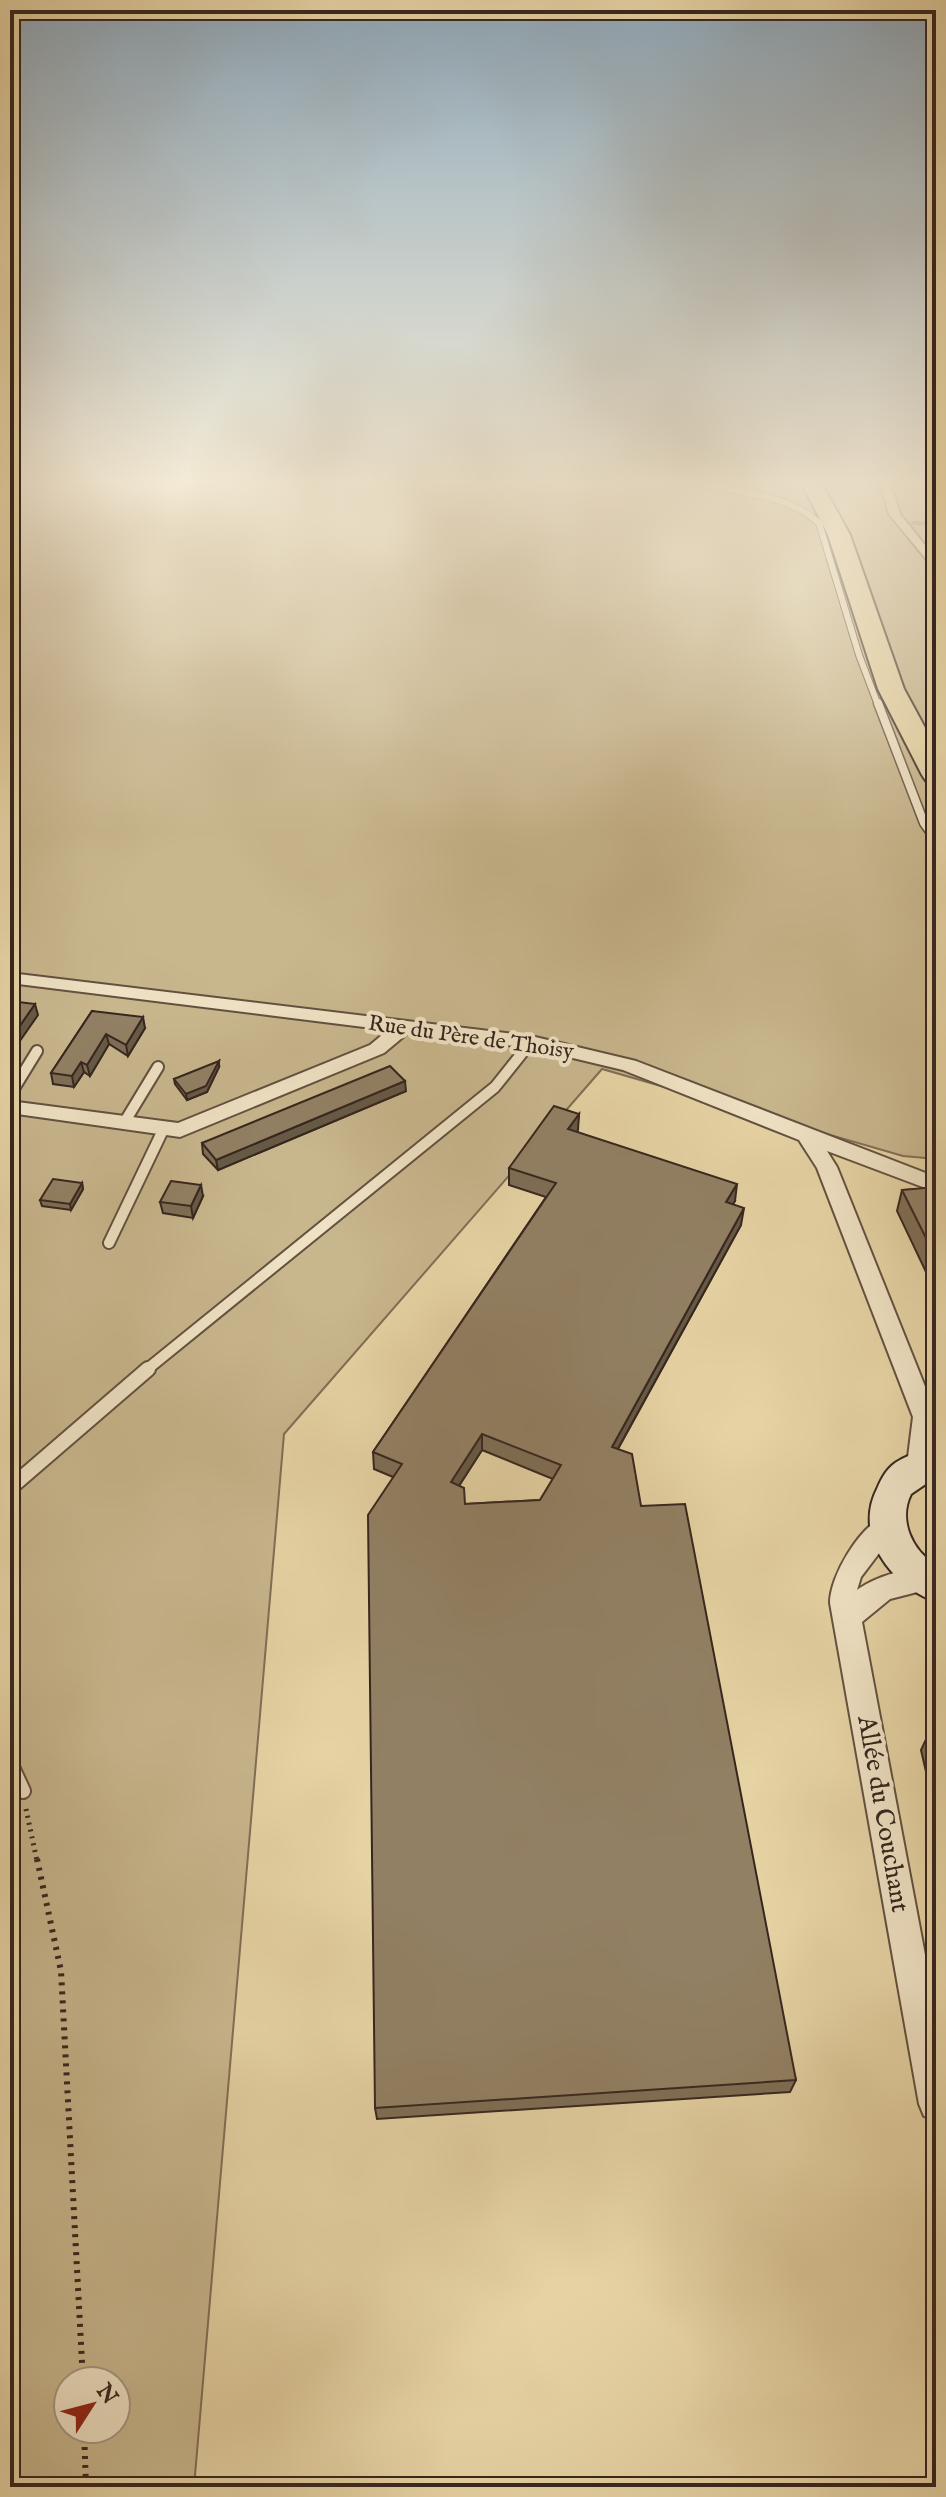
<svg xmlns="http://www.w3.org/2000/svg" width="946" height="2497" font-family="'IM FELL English',serif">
<rect width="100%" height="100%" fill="#e6d3a4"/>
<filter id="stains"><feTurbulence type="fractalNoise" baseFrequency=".0025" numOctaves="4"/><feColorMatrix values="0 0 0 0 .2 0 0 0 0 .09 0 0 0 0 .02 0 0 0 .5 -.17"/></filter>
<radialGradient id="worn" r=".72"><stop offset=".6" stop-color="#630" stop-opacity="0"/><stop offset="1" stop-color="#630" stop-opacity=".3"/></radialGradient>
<path fill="#c8b68d" stroke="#806e56" stroke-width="2" fill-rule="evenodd" d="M10,482H936V1159L903,1156L602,1069L284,1434L194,2487H10ZM68,2381H116V2429H68Z"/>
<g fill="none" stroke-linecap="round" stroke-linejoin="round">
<path stroke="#7c6a54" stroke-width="4" d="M913,523L936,524"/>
<defs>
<path id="lane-far3" d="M694,482C736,494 785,492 819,523L859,655L878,705"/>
<path id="lane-far2" d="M878,703L924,823L936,840"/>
<path id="lane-far1" d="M10,1095L37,1051
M124,1123L158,1067
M109,1243L164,1128
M145,1371L495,1087L531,1042"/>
<path id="lane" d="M10,1488L148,1369
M10,1763L23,1791"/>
<path id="street" d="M880,482H890L900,514L936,559V571L889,514Z
M10,973L531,1036L636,1061L936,1177V1192L827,1151L837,1167L936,1414L933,1465L929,1472L920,1475L911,1472L907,1465L913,1417L817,1168L799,1140L623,1070L531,1048L408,1033L384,1053L180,1137L10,1113V1101L178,1123L370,1045L388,1030L10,983Z
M886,1516L895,1519L899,1527L861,1577L857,1590C875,1577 912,1564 933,1572V1588L890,1599L862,1622L936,2013V2121L924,2116L919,2104L830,1603C830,1576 860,1525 886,1516Z"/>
<path id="secondary" d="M936,1447V1477L911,1494C898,1520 912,1551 936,1565V1602C892,1586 853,1536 877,1489C882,1477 888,1466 900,1460C910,1454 925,1451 936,1447Z"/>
<path id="highway" d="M801,482H821L850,535L904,689L936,748V784L926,781L922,775L878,689L828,535Z"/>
</defs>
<use href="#lane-far3" stroke="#635140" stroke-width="8"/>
<use href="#lane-far2" stroke="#635140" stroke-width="11"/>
<use href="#lane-far1" stroke="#635140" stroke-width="14"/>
<use href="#lane" stroke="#635140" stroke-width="18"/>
<use href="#street" stroke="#635140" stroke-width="4"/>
<use href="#secondary" stroke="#37261f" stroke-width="4"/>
<use href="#highway" stroke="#37261f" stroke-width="4"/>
<path stroke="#37261f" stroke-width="5" stroke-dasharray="2 5" stroke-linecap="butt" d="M26,1809L37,1861"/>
<path stroke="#37261f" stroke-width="6" stroke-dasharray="3 6" stroke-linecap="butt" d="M37,1859L61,1971L83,2381
M84,2429L86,2487"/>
<use href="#lane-far3" stroke="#efe2c4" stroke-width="6"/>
<use href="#lane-far2" stroke="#efe2c4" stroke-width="8"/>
<use href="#lane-far1" stroke="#efe2c4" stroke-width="10"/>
<use href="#lane" stroke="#efe2c4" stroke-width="14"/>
<use href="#street" fill="#efe2c4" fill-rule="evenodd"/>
<use href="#secondary" fill="#efe2c4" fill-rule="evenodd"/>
<use href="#highway" fill="#e6d3a4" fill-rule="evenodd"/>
</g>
<path fill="#7e6e56" stroke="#37261f" stroke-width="2" fill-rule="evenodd" d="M92,1011L145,1028L128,1056L109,1044L90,1076L84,1072L74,1087L53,1084L51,1073Z
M219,1067L207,1092L187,1100L175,1084L174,1079Z
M406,1091L218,1170L203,1154L202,1143Z
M579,1114L577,1132L735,1201L733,1204L741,1225L618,1449L641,1506L796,2080L790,2092L377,2119L375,2108L393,1477L374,1469L373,1452L546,1197L509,1185V1168ZM482,1450L553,1479L540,1500L465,1504L459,1486Z
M82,1183L83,1189L71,1210L42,1206L40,1200Z
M936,1188V1293L897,1211L902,1190Z
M203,1196L193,1218L163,1213L160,1202Z
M936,1733V1815L921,1750L928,1735Z"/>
<path fill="#665a46" stroke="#37261f" stroke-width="2" d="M35,1004L38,1015L10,1055V1040Z
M143,1017L145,1028L128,1056L126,1045Z
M106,1034L109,1044L90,1076L87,1065Z
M219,1061V1067L207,1092L187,1100L186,1094Z
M81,1062L84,1072L74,1087L72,1076Z
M405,1081L406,1091L218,1170L216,1160Z
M579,1114L578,1130L567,1146L568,1129Z
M82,1183L83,1189L71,1210L70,1204Z
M737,1184L735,1201L723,1219L726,1202Z
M201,1185L203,1196L193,1218L191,1206Z
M744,1208L741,1225L610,1463L612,1447Z
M482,1434V1450L451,1498V1482Z"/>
<path fill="#928064" stroke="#37261f" stroke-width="2" fill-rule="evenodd" d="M10,1001L35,1004L10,1040Z
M92,1011L143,1017L126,1045L106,1034L87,1065L81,1062L72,1076L51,1073Z
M219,1061L206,1086L186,1094L174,1079Z
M390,1066L405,1081L216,1160L202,1143Z
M554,1106L579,1114L568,1129L737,1184L726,1202L744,1208L612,1447L632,1454L641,1506L685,1504L796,2080L375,2108L368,1515L402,1464L373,1452L556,1183L509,1168ZM482,1434L561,1465L540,1500L465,1504L464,1488L451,1482Z
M53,1179L82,1183L70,1204L40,1200Z
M171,1181L201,1185L191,1206L160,1202Z
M935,1187L936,1188V1258L902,1190Z
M936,1733V1769L928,1735Z"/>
<linearGradient id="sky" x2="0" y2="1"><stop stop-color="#8fa9bb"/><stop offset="0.58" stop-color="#f4ebd6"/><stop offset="1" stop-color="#f4ebd6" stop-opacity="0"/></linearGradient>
<rect width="946" height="832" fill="url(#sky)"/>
<g text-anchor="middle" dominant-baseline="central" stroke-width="8" stroke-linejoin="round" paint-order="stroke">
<g font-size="22" fill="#37261f" stroke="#efe2c4">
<text transform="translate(471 1038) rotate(8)">Rue du Père de Thoisy</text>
</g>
<g font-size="26" fill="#37261f" stroke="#efe2c4">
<text transform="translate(883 1814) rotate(80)">Allée du Couchant</text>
</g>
</g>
<rect width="946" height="2497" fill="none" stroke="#e6d3a4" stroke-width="40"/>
<rect x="12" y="12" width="922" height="2473" fill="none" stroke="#37261f" stroke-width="4"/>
<rect x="20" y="20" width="906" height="2457" fill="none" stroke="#37261f" stroke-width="2"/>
<g transform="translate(92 2405) rotate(54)"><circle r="38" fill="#efe2c4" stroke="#a59782" stroke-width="2"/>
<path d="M0-6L14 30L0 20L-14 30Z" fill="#8f2418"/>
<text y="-12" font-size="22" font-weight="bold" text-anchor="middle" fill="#37261f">N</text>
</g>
<rect width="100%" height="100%" filter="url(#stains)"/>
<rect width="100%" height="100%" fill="url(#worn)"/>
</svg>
